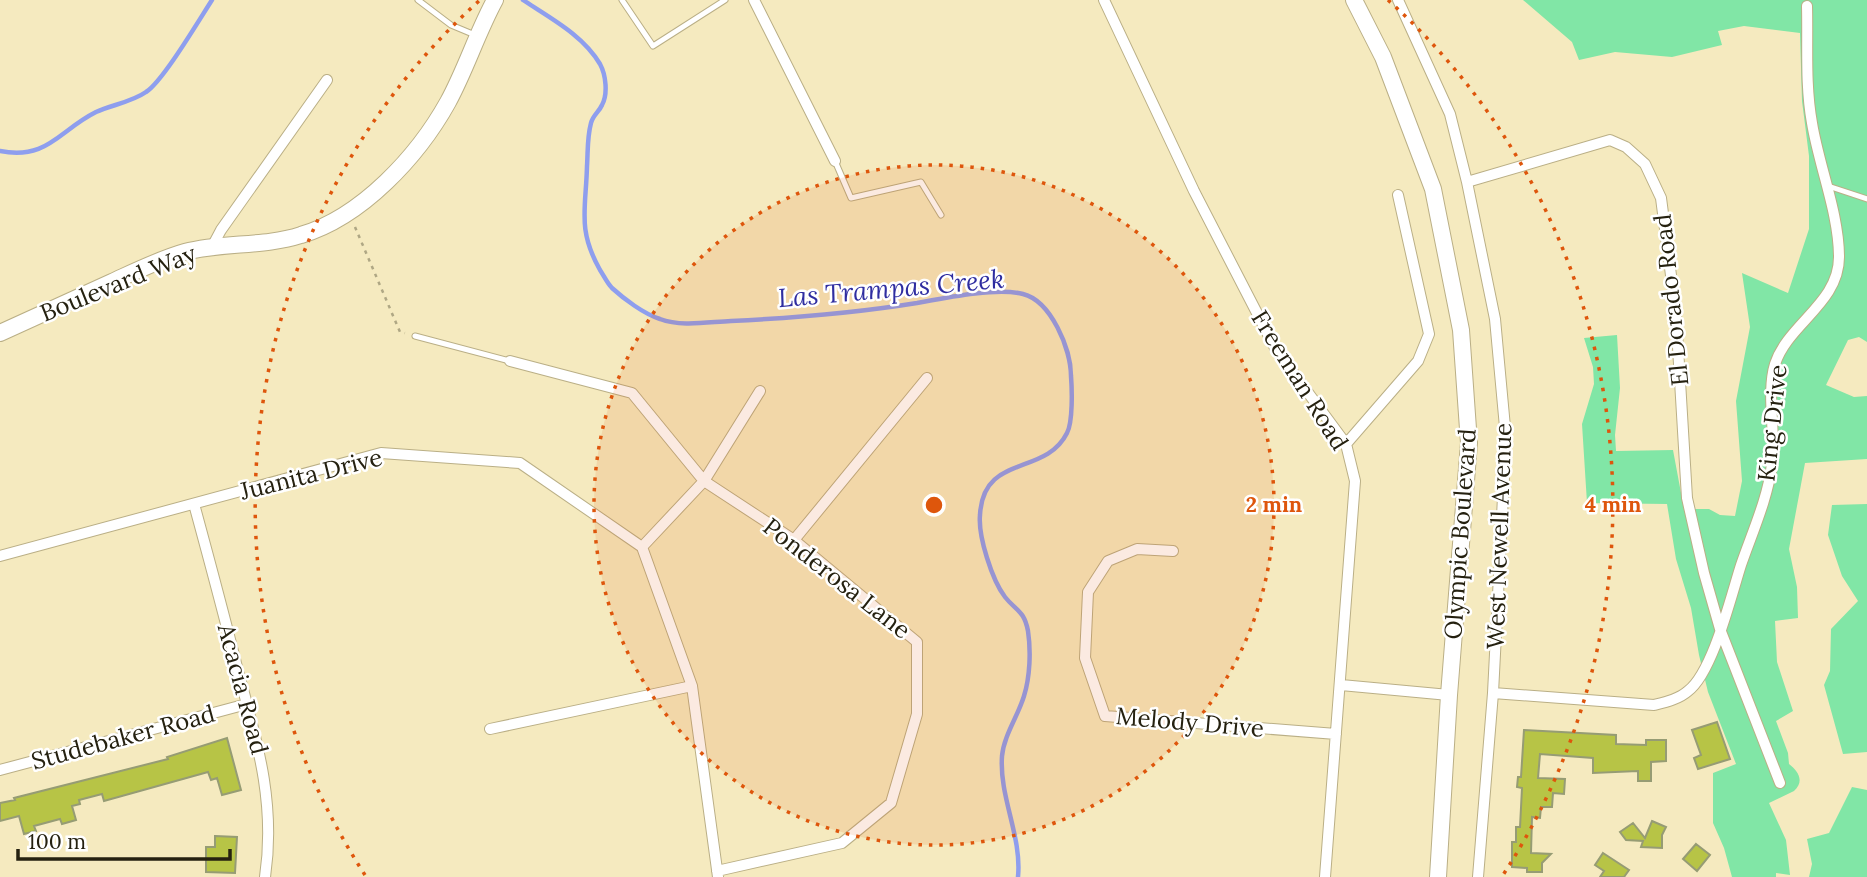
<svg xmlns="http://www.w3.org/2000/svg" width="1867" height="877" font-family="Lora,serif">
<rect width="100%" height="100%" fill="#f5eabf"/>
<path fill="#81e6a6" d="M1523,0H1867V342L1859,337L1848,340L1826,385L1854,397L1867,396V459L1805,463L1789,549L1797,587L1798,618L1775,621L1777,662L1793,711L1776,721L1788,753L1789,764C1798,771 1805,781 1794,791L1769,803L1786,840L1790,875L1776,873V877H1732L1724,848L1713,823V773L1736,764L1708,692L1699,655L1691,608L1676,559L1667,504L1587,503L1582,424L1594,384L1593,367L1584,338L1617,335L1620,388L1615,435L1616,451L1673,450L1684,509H1709L1720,515L1735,516L1742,481L1736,401L1750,327L1742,273L1788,293L1809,229V156L1802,101L1800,33L1744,26L1718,31L1722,45L1672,57L1615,52L1579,60L1572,42Z
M1867,504V752L1843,754L1824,685L1830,671L1831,629L1858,601L1842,576L1828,535L1832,505Z
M1852,787L1867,790V877H1809L1812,864L1807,839L1829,833Z"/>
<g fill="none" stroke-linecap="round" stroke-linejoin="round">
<path stroke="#8e9eee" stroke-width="4.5" d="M523,0C550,18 583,35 600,64C606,75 608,94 602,105C599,112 593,115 591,123C587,138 588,151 587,166C586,209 577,229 600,270C604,276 607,283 612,288C624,299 644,314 660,319C681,327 708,322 731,321C794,318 855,313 917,303C944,298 997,287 1023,294C1051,301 1071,349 1071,376C1072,389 1073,422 1067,433C1045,477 983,453 980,515C978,536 992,580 1005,597C1016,611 1024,610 1028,631C1031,651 1030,677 1024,696C1018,716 1004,735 1002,756C999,797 1022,836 1018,877
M0,151C48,160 58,131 96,112C111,105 132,102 146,92C163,81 199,20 212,0"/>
</g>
<path fill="#b7c446" stroke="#969c74" stroke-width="2" d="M1717,722L1730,759L1698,769L1694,758L1701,755L1692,730Z
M1524,730L1616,735V744L1646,745V740H1666V761L1651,762V781H1638V771L1593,773V758L1540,754L1538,778L1565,779L1564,794L1553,793L1552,807H1541L1540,818L1532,817L1531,853L1551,854L1542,863V872H1527V868L1512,867V842H1516V827H1520L1522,788L1517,787L1518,777H1521Z
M227,738L241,790L222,795L217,778L211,780L208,772L104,801L102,794L79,800L80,804L72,806L76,820L62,824L60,819L34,826L36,831L24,834L19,816L0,821V803L15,800L14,798L168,759L167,757Z
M1652,821L1666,827L1662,835V848L1641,847L1643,841L1626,840L1620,832L1633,823L1645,838Z
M215,836L237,837L235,873L206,872V847H215Z
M1696,844L1710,855L1697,871L1683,859Z
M1603,853L1629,870L1624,877H1600L1604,871L1595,865Z"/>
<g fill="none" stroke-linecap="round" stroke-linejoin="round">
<defs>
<path id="lane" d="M418,0L451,25L475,35
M622,0L653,46L725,0
M835,161L851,198L921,182L941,215
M1828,186L1867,199
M415,336L510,361"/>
<path id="street" d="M754,0L835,161
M1104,0L1194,191L1275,348L1346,444L1355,481L1325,877
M1398,0L1450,114L1467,182L1495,319L1506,438L1493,693L1478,877
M1467,182L1610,140L1626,147L1645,164L1661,198L1676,314L1687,498L1704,573L1720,629L1780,783
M213,245L221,230L327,80
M510,361L632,393L704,481L794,540L917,642V714L891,803L842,843L717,871
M1346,444L1418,361L1429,334L1398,195
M194,504C209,559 224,615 238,671C257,741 276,803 265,877
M794,540L927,378
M642,547L704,481L760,391
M1173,551L1137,549L1108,561L1088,592L1085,658L1105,716L1336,734
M0,556L381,453L520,463L642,547L692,686L718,877
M1341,685L1449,695
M1493,693L1654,705C1666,702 1679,699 1688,691C1713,672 1731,596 1741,565C1752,533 1768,498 1772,464C1776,433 1766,393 1775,364C1788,324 1839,303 1839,257C1839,214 1819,166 1812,123C1805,84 1808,45 1807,6
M490,729L692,686
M0,770L247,704"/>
<path id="secondary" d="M1354,0L1383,57L1433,189L1461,330L1469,443L1449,695L1438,877
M0,333C37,316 74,299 112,282C136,271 160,259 185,252C224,242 264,247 301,235C362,217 418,156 448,102C466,69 477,33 495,0"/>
</defs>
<use href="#lane" stroke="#baaf86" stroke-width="7"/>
<use href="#street" stroke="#baaf86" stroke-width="12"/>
<use href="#secondary" stroke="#baaf86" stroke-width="18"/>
<path stroke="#afa784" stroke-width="2.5" stroke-dasharray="3.5 5" stroke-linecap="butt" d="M355,227L400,332L405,333"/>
<use href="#lane" stroke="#fff" stroke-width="5"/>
<use href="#street" stroke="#fff" stroke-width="10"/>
<use href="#secondary" stroke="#fff" stroke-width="16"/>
</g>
<circle cx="934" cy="505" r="340" fill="#de560c" fill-opacity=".12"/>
<g fill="none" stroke="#de560c" stroke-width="3.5" stroke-dasharray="3.5 7">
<circle cx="934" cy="505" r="340"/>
<path d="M365 875A679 679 0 0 1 480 0M1388 0A679 679 0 0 1 1503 875"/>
</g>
<g text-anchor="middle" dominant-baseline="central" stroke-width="5" stroke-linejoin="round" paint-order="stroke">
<g font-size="24" fill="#252110" stroke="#fff">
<text transform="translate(118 283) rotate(-22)">Boulevard Way</text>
<text transform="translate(1671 300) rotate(-96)">El Dorado Road</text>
<text transform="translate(1300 380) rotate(58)">Freeman Road</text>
<text transform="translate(1772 423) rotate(-84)">King Drive</text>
<text transform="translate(311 474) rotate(-14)">Juanita Drive</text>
<text transform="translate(1460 534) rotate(-86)">Olympic Boulevard</text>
<text transform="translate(1499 536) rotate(-88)">West Newell Avenue</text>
<text transform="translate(837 578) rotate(38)">Ponderosa Lane</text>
<text transform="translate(243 689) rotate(75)">Acacia Road</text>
<text transform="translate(1190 722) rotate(5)">Melody Drive</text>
<text transform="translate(123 737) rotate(-15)">Studebaker Road</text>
</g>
<g font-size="26" font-style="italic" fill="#2f2da0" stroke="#fff">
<text transform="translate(891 288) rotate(-5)">Las Trampas Creek</text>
</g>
</g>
<circle cx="934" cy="505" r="10" fill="#de560c" stroke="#fff" stroke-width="3.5"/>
<g font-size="21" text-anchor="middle" font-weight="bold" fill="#de560c" stroke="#fff" stroke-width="5" stroke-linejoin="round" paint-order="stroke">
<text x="1274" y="512">2 min</text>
<text x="1613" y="512">4 min</text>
</g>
<path d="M18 849v10h212v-10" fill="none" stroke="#252110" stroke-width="3.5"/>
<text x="28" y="849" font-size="21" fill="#252110" stroke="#ffffff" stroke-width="5" paint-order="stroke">100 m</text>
</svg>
